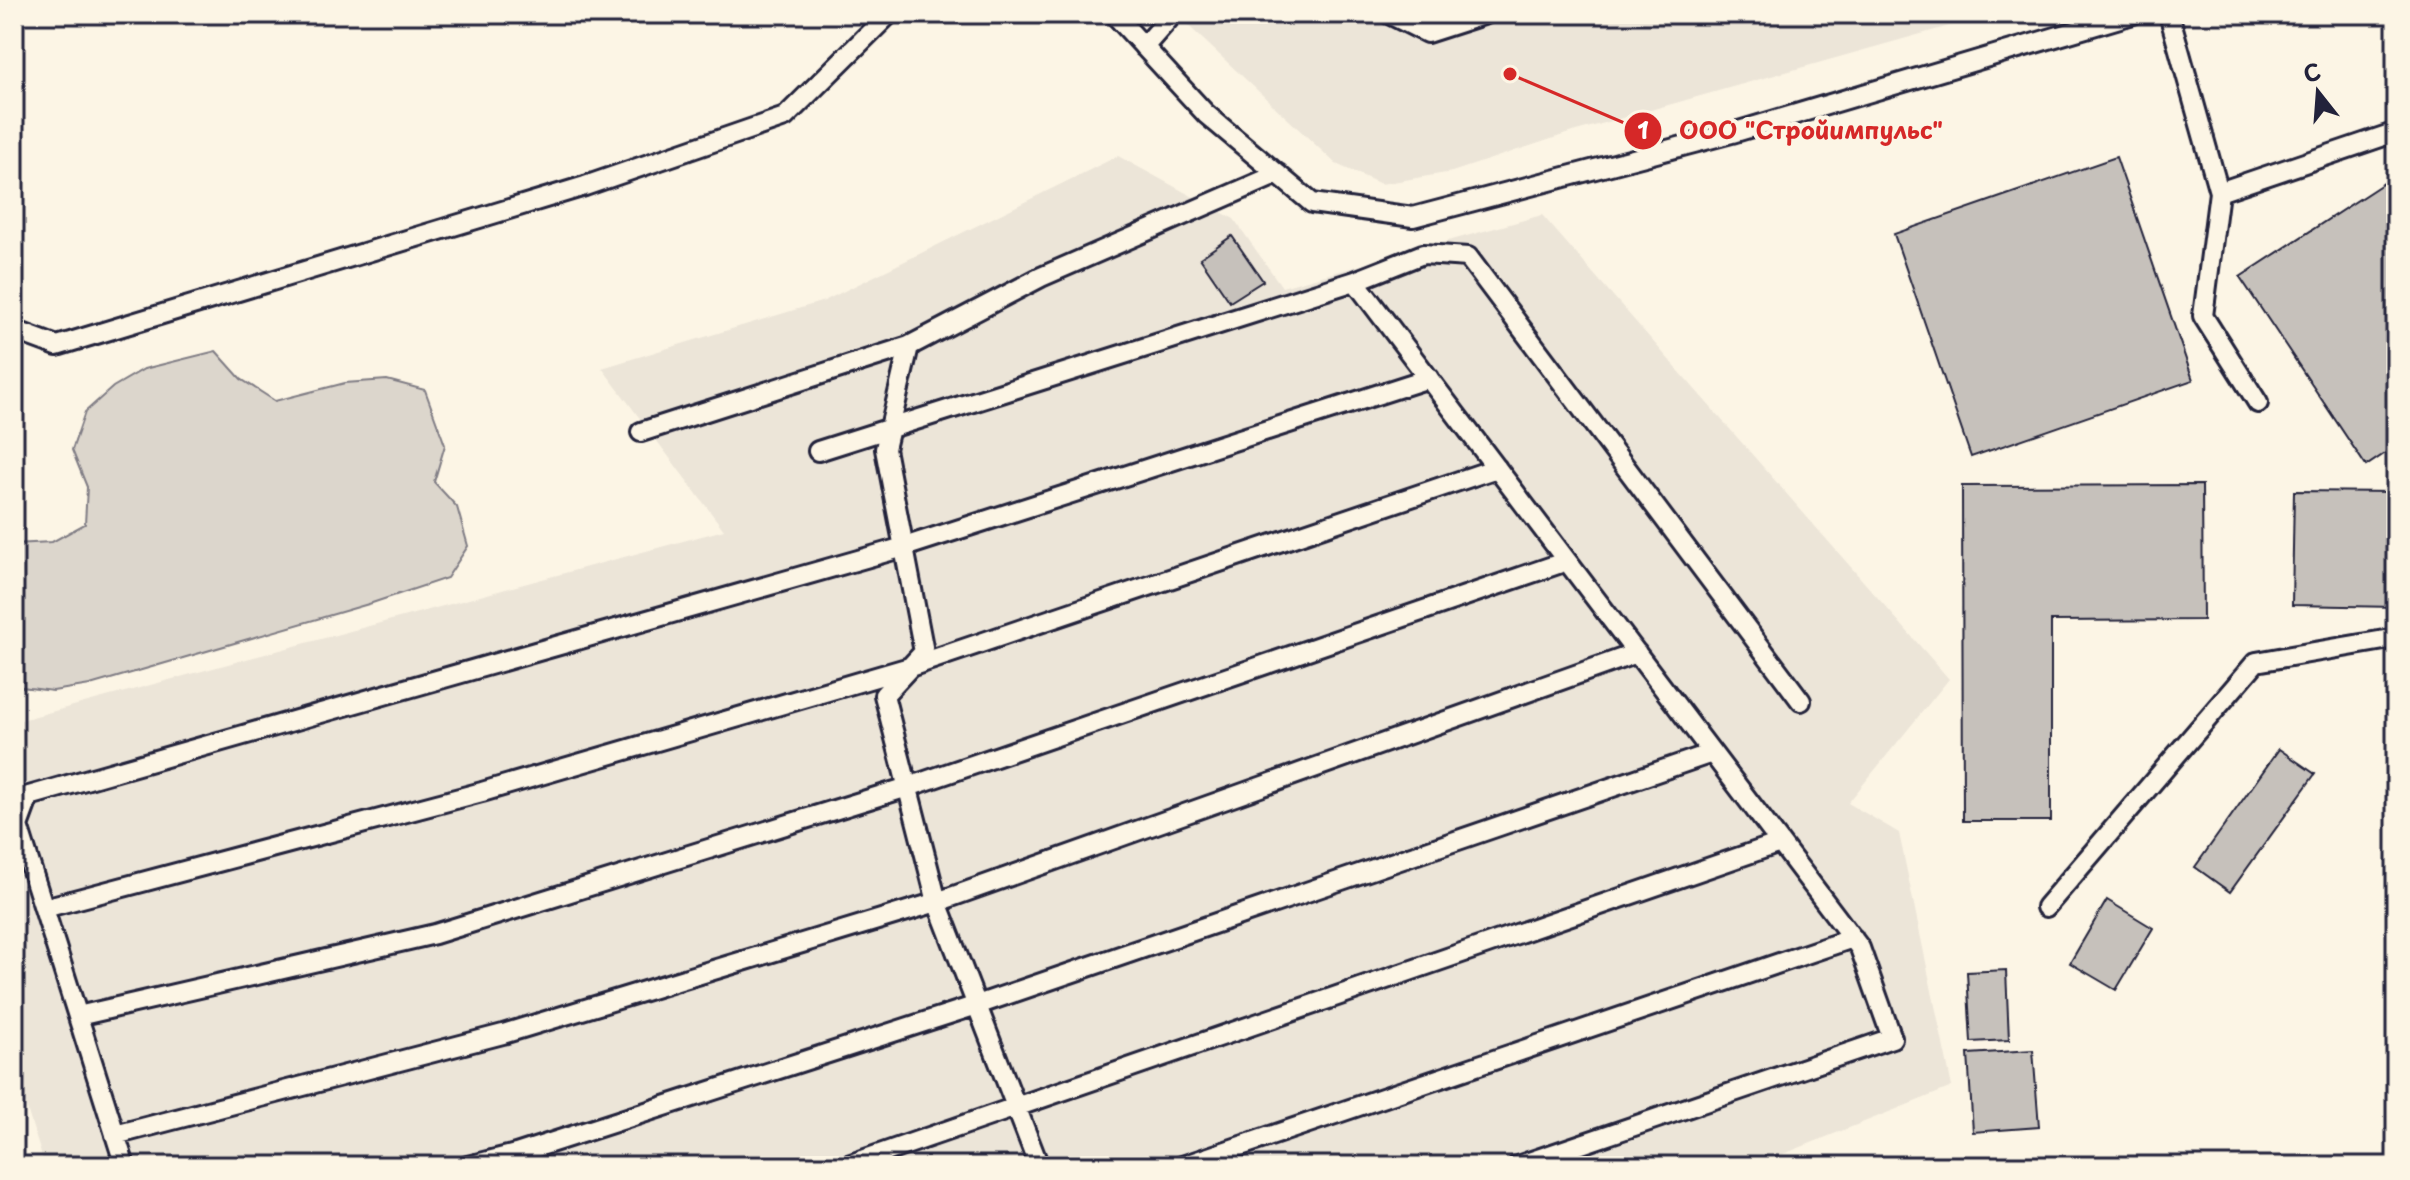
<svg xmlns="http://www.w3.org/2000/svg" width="2410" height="1180" font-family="'Playpen Sans',sans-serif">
<rect width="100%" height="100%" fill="#fcf5e5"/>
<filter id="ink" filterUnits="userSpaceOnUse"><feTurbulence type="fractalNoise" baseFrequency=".0125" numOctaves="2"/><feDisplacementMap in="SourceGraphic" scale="16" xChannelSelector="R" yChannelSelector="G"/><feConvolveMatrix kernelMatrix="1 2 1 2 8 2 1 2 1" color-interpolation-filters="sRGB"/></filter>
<g filter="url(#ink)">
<path fill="#ece5d8" d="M1176,14H1992L1569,133L1452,172L1381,184L1336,164Z
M1118,156L1234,219L1282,287L1542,215L1949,679L1848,803L1899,833L1952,1087L1753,1166H45L14,1068V722L724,530L602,368L824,301Z"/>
<path fill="#dcd6cc" stroke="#7f7c84" stroke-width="2" d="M216,351L241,379L275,401L345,383L387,380L425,390L445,445L434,482L457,507L468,546L447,578L372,603L90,685L53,691L14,686V544L52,542L85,524L87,487L72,450L85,412L113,387L144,369Z"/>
<path fill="#c6c1bb" stroke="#22223b" stroke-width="2" d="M2116,157L2193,380L1971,457L1894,234Z
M2396,175V446L2366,466L2240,277Z
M1232,236L1263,281L1230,302L1200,258Z
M2202,485L2203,620L2051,621V821H1963L1962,486Z
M2294,491L2396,492V607L2292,605Z
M2279,749L2315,774L2230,892L2195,867Z
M2107,900L2153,928L2116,990L2070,963Z
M2006,970L2009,1040L1971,1042L1967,972Z
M2033,1050L2039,1127L1973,1132L1968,1054Z"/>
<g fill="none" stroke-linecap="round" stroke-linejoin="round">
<defs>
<path id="lane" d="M1114,14L1206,114L1312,203L1413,217L1732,133L2133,14
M1389,14L1427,33L1486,14
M2169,14L2219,192L2203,316L2258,403
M1144,47L1173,14
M2219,192L2396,132
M1355,281L1860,948L1892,1038L1517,1166
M14,330L57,346L585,186L785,117L889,14
M641,432L909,346
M818,451L1355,281L1423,254L1468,257L1801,701
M2046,907L2256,662L2396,638
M44,908L482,792L910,667L1497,468
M78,1016L435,934L908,787L1567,561
M115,1135L503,1034L937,902L1637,653
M125,1166L18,826L29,796L904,547L1429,378
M468,1166L516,1154L977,1005L1712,753
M845,1166L1780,843
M1039,1166L937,902L884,695L924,652L885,449L909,346L1041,277L1278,174
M1182,1166L1853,938"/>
</defs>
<use href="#lane" stroke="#22223b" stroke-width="24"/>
<use href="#lane" stroke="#fcf5e5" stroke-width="18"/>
</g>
</g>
<path fill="none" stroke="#d62828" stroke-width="3" d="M1510 74L1643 131"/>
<g fill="#d62828" stroke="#fcf5e5" stroke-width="3">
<circle cx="1510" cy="74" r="8"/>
<circle cx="1643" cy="131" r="20"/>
</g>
<g font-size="24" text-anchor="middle" font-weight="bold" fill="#fff">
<text x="1643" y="139">1</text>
</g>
<g font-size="24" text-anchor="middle" font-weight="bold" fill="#d62828" stroke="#fcf5e5" stroke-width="8" stroke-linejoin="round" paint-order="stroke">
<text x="1811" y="139">ООО "Стройимпульс"</text>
</g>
<rect width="2410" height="1180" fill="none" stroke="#fcf5e5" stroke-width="48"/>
<rect x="24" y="24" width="2362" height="1132" fill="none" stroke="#22223b" stroke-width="3" filter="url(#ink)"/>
<g transform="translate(2318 92) rotate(343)" stroke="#fcf5e5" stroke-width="6" paint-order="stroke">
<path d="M0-6L14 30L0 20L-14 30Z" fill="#22223b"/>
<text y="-12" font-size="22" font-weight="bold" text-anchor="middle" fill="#22223b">С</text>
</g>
</svg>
